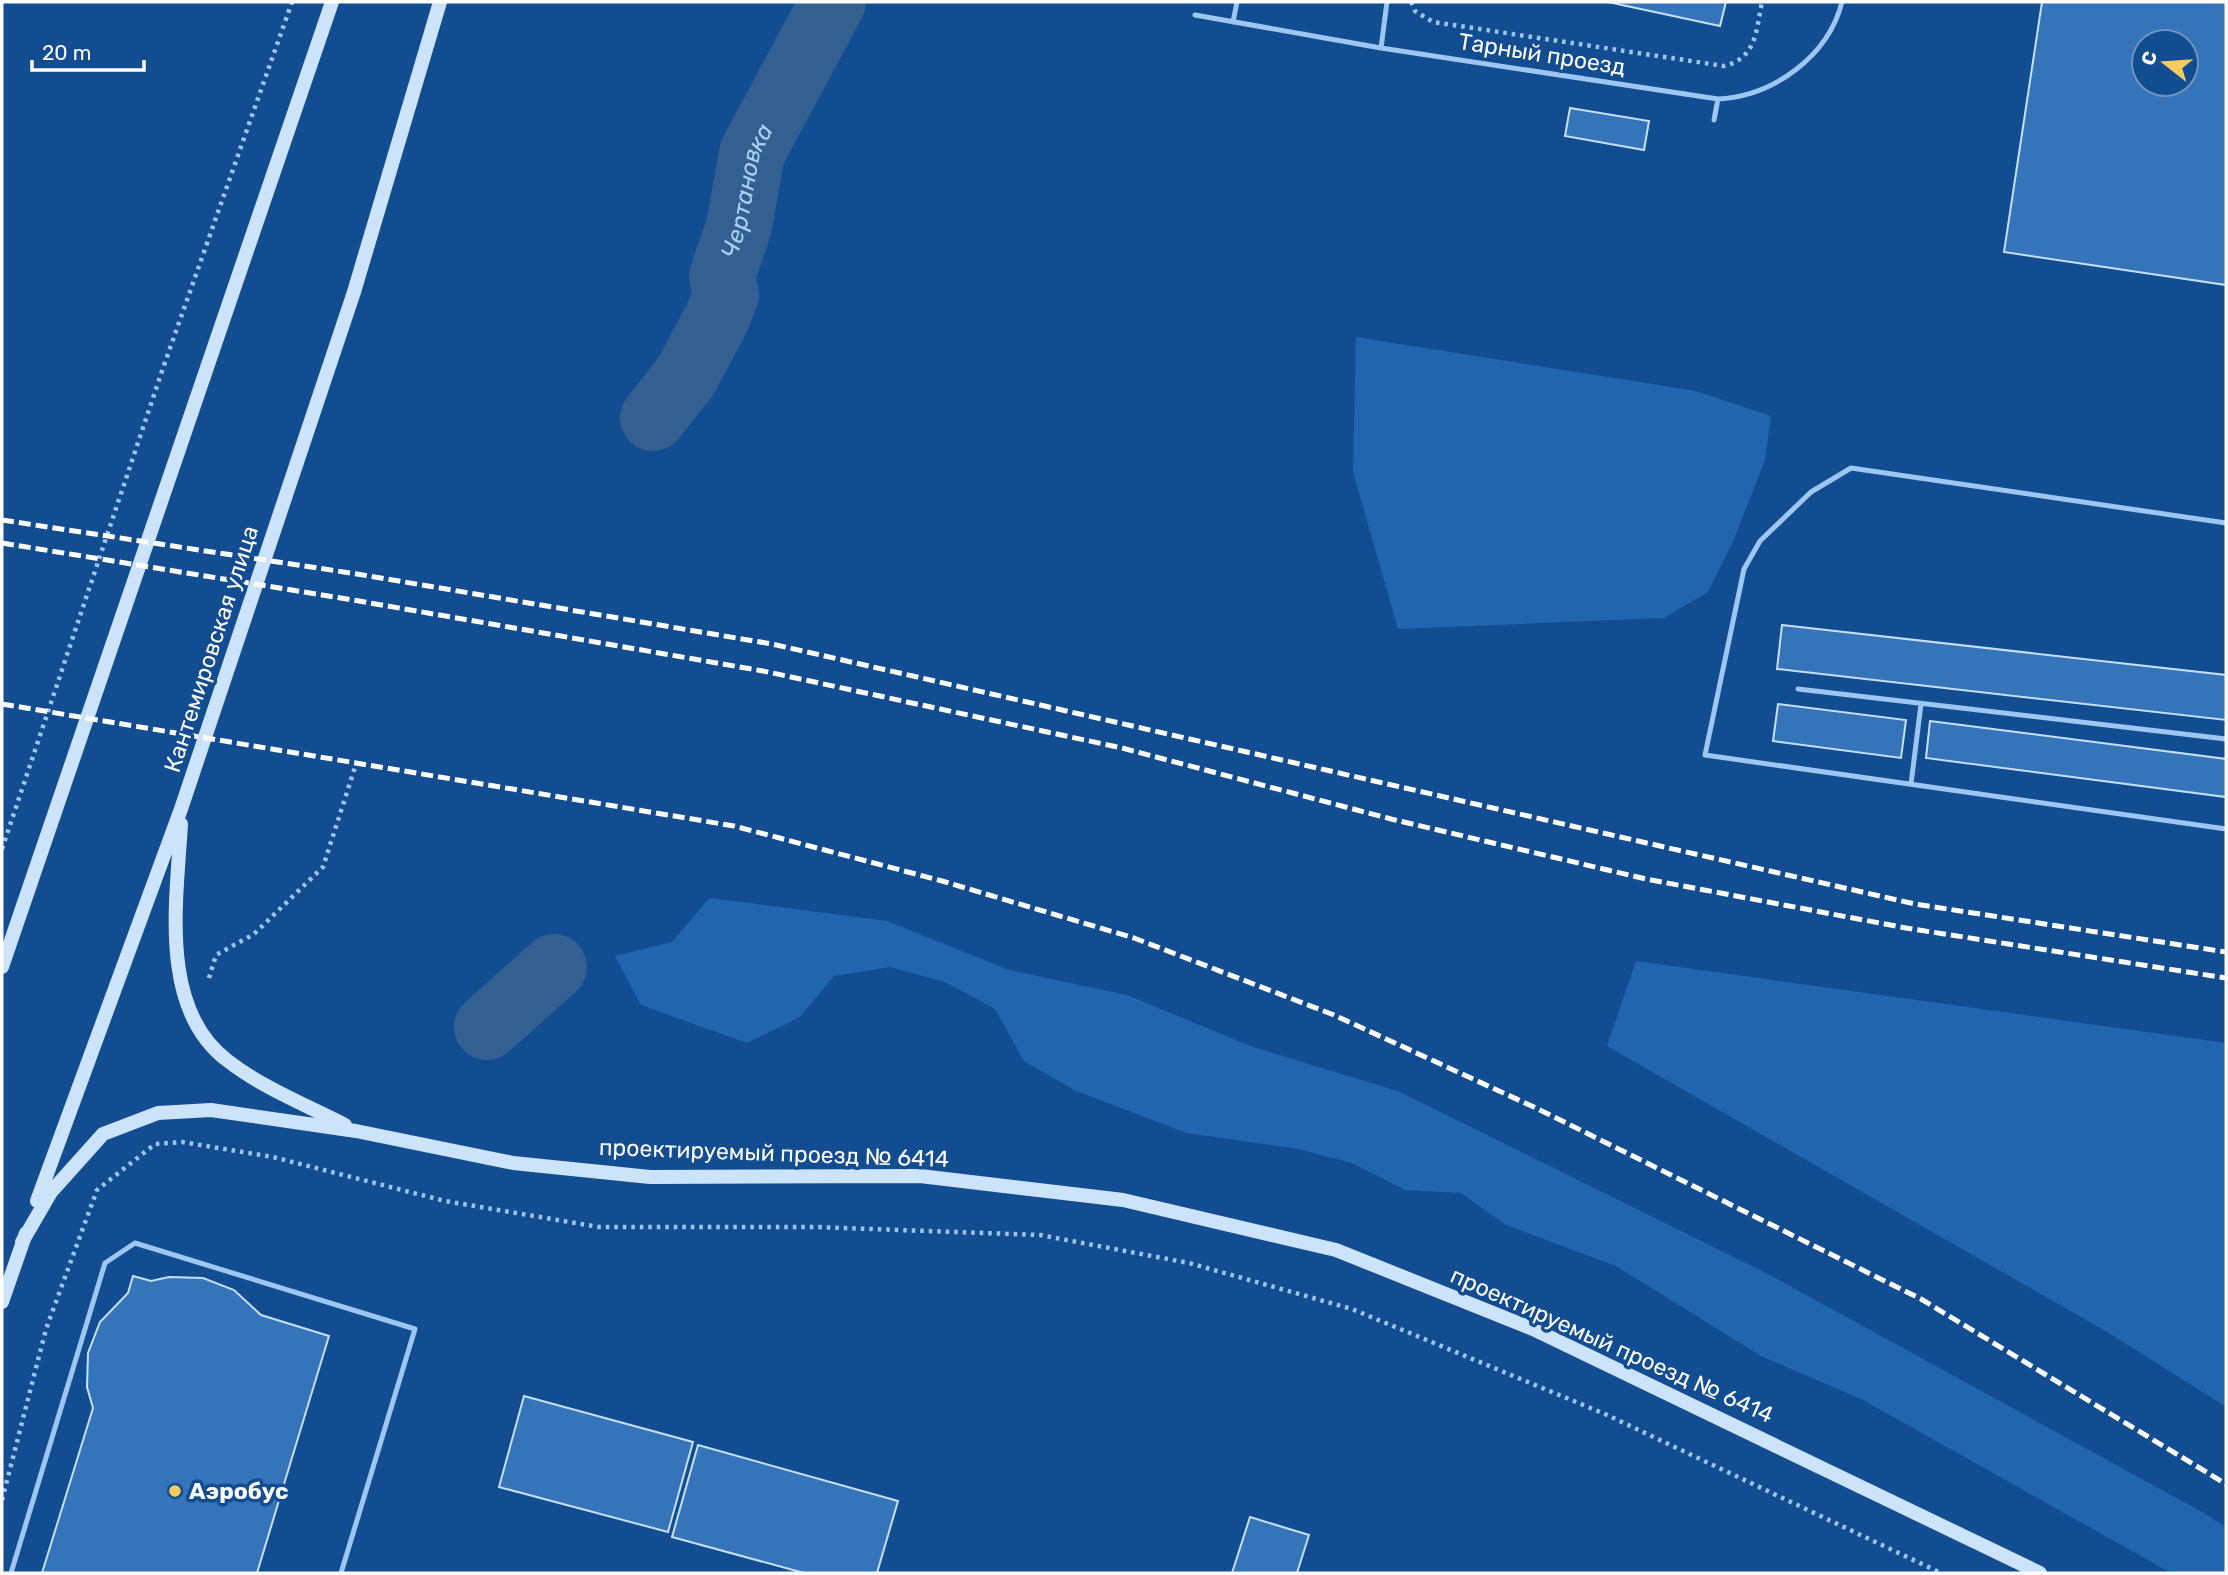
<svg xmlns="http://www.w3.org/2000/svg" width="2228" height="1575" font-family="Rubik,sans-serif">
<rect width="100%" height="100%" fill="#124d91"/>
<path fill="#2065ae" d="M1356,337L1696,391L1771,416L1765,460L1734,539L1708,592L1664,618L1398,629L1353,472Z
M709,898L887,921L1009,970L1127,995L1253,1047L1398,1091L1770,1275L2202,1512L2226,1527V1573H2171L1863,1400L1761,1356L1616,1266L1506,1225L1461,1193L1405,1190L1352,1163L1298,1149L1187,1133L1076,1091L1024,1061L995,1009L945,982L890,967L834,976L800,1017L747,1043L641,1005L615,956L672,942Z
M1636,961L2226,1043V1407L2109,1333L1607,1046Z"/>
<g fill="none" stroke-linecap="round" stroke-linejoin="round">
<g stroke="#346091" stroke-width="66">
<path id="s1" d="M653,418L686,376L717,318L726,295L722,276L739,226L752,153L833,2"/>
<path d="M487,1027L554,967"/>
</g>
</g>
<path fill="#3574b8" stroke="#c4e0fd" stroke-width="2" fill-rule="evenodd" d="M1608,2H1726L1720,26Z
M2042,2H2226V285L2004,252ZM2144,42H2186V84H2144Z
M1570,108L1649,121L1644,150L1565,136Z
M1782,625L2226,675V720L1777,669Z
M1778,704L1906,720L1901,758L1773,741Z
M1930,721L2226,759V797L1926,758Z
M133,1276L151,1281L169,1277L203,1278L234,1290L261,1315L329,1336L257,1573H42L93,1408L87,1387L88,1353L100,1322L128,1293Z
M524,1396L693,1442L668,1532L499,1487Z
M698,1445L898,1501L877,1573H804L672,1537Z
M1250,1517L1309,1535L1297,1573H1232Z"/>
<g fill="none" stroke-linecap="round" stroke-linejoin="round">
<path stroke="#9dc6f2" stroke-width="4.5" stroke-dasharray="3.5 5" stroke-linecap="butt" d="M1411,2L1415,11L1433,22L1724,66C1757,58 1756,30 1762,2
M2,849L162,371L292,2
M209,978L216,955L254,934L323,867L357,761
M2,1500L46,1329L97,1190L155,1144L182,1142L273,1157L445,1201L599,1227H815L1040,1235L1189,1263L1352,1309L1605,1414L1941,1573"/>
<path stroke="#9dc6f2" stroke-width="5" d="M1195,15L1381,48L1718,99C1773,96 1828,57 1842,2
M1233,22L1237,2
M1381,48L1387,2
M1714,120L1718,99
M2226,523L1851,468L1811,492L1760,541L1744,569L1705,755L2226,829
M1798,689L2226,739
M1911,784L1921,704
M11,1573L105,1263L135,1243L415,1329L341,1573"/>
<path stroke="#cce3fc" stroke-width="14" d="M181,824C177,899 158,1009 228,1061C263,1088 306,1105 345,1125
M2,967L332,2
M37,1201L181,809L354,292L440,2
M22,1242L51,1192L103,1134L158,1113L211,1110L356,1131L513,1163L650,1177L920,1176L1123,1200L1336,1250L1533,1329L2040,1573
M2,1302L26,1233"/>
<path stroke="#fff" stroke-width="5" stroke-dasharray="12 5" stroke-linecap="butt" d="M2,520L357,574L772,644L1915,904L2226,952
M2,543L347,599L763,671L1122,748L1391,819L1646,879L1906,928L2226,978
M2,704L734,826L942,881L1134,938L1334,1015L1536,1108L1921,1299L2226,1484"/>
</g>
<circle fill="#ffcb5e" stroke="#124d91" stroke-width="2.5" cx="175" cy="1491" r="7"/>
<g text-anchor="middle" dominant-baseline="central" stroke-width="7" stroke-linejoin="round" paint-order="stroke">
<g font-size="23" fill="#fff" stroke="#124d91">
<text transform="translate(1542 54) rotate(9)">Тарный проезд</text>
<text transform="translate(211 649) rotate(-72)">Кантемировская улица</text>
<text transform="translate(774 1153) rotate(2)">проектируемый проезд № 6414</text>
<text transform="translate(1612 1345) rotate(24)">проектируемый проезд № 6414</text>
</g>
<g font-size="23" font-weight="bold" fill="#fff" stroke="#124d91" text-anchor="start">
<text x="189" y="1491">Аэробус</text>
</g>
<g font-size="24" font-style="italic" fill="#a9d0f9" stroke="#124d91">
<text stroke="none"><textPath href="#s1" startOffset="252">Чертановка</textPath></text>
</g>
</g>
<rect width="2228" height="1575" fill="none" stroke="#ffffff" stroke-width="7"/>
<g transform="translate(2165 63) rotate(287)"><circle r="33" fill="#124d91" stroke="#7194bd" stroke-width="2"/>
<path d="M0-5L12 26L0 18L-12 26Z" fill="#ffcb5e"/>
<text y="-10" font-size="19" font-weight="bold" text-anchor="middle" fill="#ffffff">С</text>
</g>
<path d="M32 60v10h112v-10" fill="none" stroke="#ffffff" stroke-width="3.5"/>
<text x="42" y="60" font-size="21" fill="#ffffff" stroke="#124d91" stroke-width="5" paint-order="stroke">20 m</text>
</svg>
